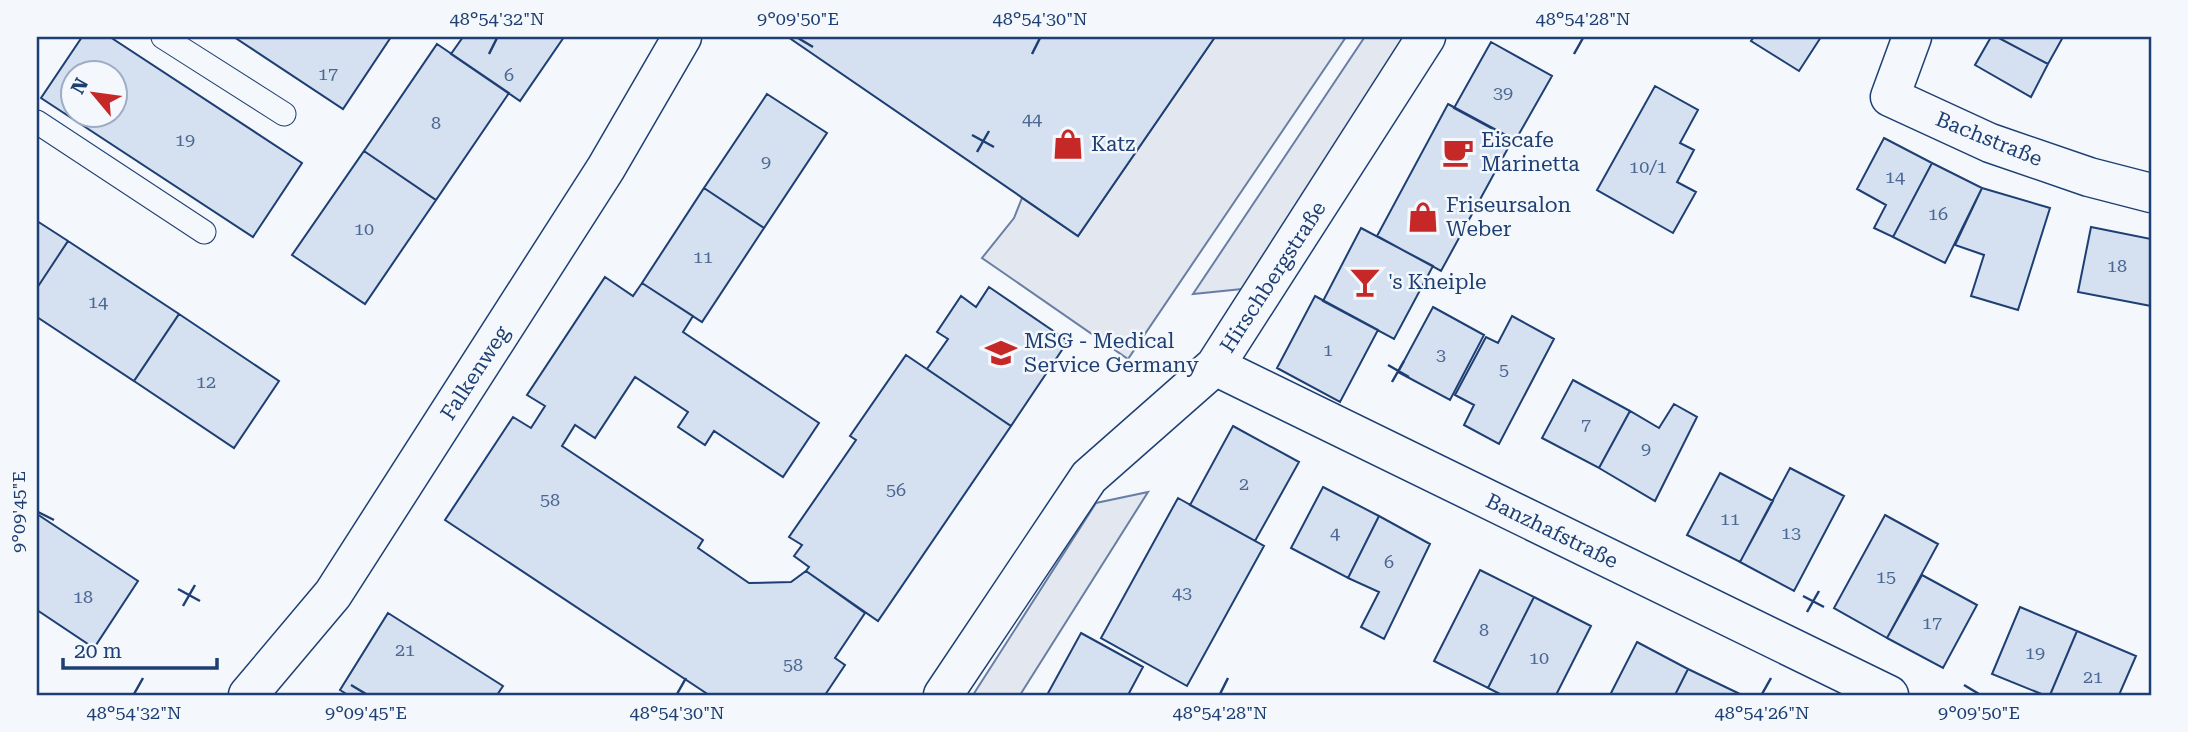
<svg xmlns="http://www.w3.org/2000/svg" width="2188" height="732" font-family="'Roboto Serif',serif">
<rect width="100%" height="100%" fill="#f4f7fb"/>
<path fill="#e3e8f0" stroke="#687fa3" stroke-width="2" d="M1215,37H1346L1128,359L982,258L1014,218L1022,198L1078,236Z
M1408,37L1242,289L1193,294L1364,38Z
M1148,492L1020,695H973L1096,503Z"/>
<path fill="#d5e0f0" stroke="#1d3f73" stroke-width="2" fill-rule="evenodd" d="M82,37H110L302,163L253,237L41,98ZM74,74H116V116H74Z
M234,37H391L343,109Z
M463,37H564L520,101L451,54Z
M788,37H1215L1078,236Z
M1754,37H1821L1799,71L1751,41Z
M1991,37H1997L2048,64L2031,97L1975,65Z
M1997,37H2063L2048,64Z
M1491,42L1552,76L1515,141L1454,108Z
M437,44L509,93L436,200L364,151Z
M1655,86L1698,110L1680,143L1694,150L1677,182L1696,192L1673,233L1597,190Z
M767,94L827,133L764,228L704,188Z
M1448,104L1513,139L1441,271L1377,236Z
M1884,138L1932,163L1893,237L1874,228L1886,205L1857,189Z
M364,151L436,200L365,304L292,255Z
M1932,163L1982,188L1945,263L1893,237Z
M704,188L764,228L702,322L642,283Z
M1982,188L2050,208L2018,310L1971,296L1984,255L1955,245Z
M37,221L68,241L37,288Z
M2091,227L2151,239V306L2078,292Z
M1361,228L1433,266L1394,339L1323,301Z
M68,241L179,314L134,381L37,317V288Z
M605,277L633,296L642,283L693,316L683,332L819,423L783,477L714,431L705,445L678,427L688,412L635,377L595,438L575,425L562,446L703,540L698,548L749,583L791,582L806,571L865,613L835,658L845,665L825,695H709L445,520L513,417L531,428L545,406L527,395Z
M989,287L1068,341L1011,426L927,369L948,339L937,332L961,296L976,307Z
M1315,296L1378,330L1340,402L1277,368Z
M1433,307L1484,335L1450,400L1398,372Z
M179,314L279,381L234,448L134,381Z
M1512,316L1554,339L1499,444L1464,425L1474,405L1455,395L1486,337L1498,343Z
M906,355L1011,426L878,621L806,571L809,567L794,556L802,545L789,537L856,440L850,436Z
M1573,380L1630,411L1599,468L1542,438Z
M1674,404L1697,417L1655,501L1599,468L1630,411L1659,428Z
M1233,426L1299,462L1255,541L1190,505Z
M1790,468L1844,496L1794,591L1740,562Z
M1720,473L1773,501L1740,562L1687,535Z
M1323,487L1379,516L1348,578L1291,548Z
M1178,498L1264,546L1187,686L1101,638Z
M37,514L138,581L94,648L37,610Z
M1885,515L1938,544L1887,638L1834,608Z
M1379,516L1430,544L1384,639L1361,627L1379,592L1348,578Z
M1480,570L1534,597L1488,688L1434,661Z
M1922,575L1977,605L1943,668L1887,638Z
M1534,597L1591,626L1556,695H1502L1488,688Z
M2020,607L2077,631L2050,695H2044L1992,674Z
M388,613L503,686L497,695H348L340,690Z
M2077,631L2136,656L2119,695H2050Z
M1081,633L1143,667L1128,695H1047Z
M1637,642L1688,669L1675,695H1610Z
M1688,669L1742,695H1675Z"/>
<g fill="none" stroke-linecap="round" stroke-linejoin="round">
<defs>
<path id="lane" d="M163,37L284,114
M37,122L204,232"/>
<path id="street" d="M1912,37L1890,97L1990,143L2089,177L2151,193
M1215,366L1889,695
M248,695L333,594L606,168L682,37
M943,695L1089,477L1215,366L1426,37"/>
</defs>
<use href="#lane" stroke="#1d3f73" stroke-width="25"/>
<use href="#street" stroke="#1d3f73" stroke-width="41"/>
<use href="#lane" stroke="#f4f7fb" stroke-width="23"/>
<use href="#street" stroke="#f4f7fb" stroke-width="38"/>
</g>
<path fill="none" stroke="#1d3f73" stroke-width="2.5" d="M798,38L813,47M489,54L497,38M1032,54L1040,38M1574,54L1583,38M972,135L994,147M977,152L989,131M1388,365L1409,377M1392,382L1404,361M38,512L54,520M178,589L200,601M1803,596L1824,607M183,606L195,585M1807,612L1819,591M351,685L366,694M1964,685L1979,694M134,694L143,678M677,694L686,678M1220,694L1228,678M1762,694L1771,678"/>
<defs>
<symbol id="shop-bare" viewBox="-9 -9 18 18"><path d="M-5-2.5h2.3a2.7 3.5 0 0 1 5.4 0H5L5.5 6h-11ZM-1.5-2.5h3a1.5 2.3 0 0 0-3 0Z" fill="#c62828" stroke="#f4f7fb" stroke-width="2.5" paint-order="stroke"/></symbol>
<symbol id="cafe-bare" viewBox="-9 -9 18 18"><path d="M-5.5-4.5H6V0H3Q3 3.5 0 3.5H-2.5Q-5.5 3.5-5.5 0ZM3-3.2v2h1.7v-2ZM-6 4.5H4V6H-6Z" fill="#c62828" stroke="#f4f7fb" stroke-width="2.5" paint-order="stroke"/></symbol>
<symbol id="bar-bare" viewBox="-9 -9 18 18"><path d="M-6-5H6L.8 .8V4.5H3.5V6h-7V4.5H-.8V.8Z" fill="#c62828" stroke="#f4f7fb" stroke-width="2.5" paint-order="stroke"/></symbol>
<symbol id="school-bare" viewBox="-9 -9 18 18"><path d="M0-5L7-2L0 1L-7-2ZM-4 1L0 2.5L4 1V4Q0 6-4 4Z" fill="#c62828" stroke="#f4f7fb" stroke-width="2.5" paint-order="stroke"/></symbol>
</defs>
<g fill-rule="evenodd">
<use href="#shop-bare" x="1046" y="122" width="44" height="44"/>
<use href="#cafe-bare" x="1436" y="130" width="44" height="44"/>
<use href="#shop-bare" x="1401" y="195" width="44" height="44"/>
<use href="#bar-bare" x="1343" y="260" width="44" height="44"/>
<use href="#school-bare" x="979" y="331" width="44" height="44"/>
</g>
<g text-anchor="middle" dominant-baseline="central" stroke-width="5" stroke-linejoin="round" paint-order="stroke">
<g font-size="18" fill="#4b6792">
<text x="328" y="73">17</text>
<text x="509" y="74">6</text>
<text x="1503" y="92">39</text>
<text x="1032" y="118">44</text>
<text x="436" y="122">8</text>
<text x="185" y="139">19</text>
<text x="766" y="161">9</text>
<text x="1648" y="166">10/1</text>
<text x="1895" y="176">14</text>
<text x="1938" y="213">16</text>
<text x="364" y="228">10</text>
<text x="703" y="256">11</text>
<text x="2117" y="265">18</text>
<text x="98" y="301">14</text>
<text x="1328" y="349">1</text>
<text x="1441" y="354">3</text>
<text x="1504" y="369">5</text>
<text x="206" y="381">12</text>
<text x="1586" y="424">7</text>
<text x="1646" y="448">9</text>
<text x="1244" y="483">2</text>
<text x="896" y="489">56</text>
<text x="550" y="499">58</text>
<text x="1730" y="518">11</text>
<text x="1335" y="532">4</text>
<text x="1791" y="532">13</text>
<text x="1389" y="561">6</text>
<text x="1886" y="576">15</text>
<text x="1182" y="592">43</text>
<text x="83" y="596">18</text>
<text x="1932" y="622">17</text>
<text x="1484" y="629">8</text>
<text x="405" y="649">21</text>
<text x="2035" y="652">19</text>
<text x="1539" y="657">10</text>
<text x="793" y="664">58</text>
<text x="2093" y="676">21</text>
</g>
<g font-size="21" fill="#1d3f73" stroke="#f4f7fb">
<text transform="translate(1989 139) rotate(22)">Bachstraße</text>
<text transform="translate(1273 277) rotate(-57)">Hirschbergstraße</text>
<text transform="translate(475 373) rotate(-57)">Falkenweg</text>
<text transform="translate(1552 531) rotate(26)">Banzhafstraße</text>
</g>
<g font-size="21" fill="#1d3f73" stroke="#f4f7fb" text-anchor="start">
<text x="1481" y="140">Eiscafe<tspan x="1481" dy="24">Marinetta</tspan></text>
<text x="1091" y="144">Katz</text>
<text x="1446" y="205">Friseursalon<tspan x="1446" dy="24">Weber</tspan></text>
<text x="1388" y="282">'s Kneiple</text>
<text x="1024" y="341">MSG - Medical<tspan x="1024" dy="24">Service Germany</tspan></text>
</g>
</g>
<rect width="2188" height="732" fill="none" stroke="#f4f7fb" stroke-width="77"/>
<g transform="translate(94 94) rotate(299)"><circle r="33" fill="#f4f7fb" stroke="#9eadc5" stroke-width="2"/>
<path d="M0-5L12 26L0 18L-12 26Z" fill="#c62828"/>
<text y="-10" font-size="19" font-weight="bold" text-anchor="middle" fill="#1d3f73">N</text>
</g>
<path d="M63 658v10h154v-10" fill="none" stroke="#1d3f73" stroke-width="3.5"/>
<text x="74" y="658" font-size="21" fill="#1d3f73" stroke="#f4f7fb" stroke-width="5" paint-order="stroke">20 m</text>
<rect x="38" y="38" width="2112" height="656" fill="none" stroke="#1d3f73" stroke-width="2.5"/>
<g font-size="18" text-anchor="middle" fill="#1d3f73">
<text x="497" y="25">48°54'32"N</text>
<text x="798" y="25">9°09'50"E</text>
<text x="1040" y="25">48°54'30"N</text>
<text x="1583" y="25">48°54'28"N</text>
<text transform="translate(19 512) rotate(-90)" y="6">9°09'45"E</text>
<text x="134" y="719">48°54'32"N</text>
<text x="366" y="719">9°09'45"E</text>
<text x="677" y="719">48°54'30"N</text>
<text x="1220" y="719">48°54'28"N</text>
<text x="1762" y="719">48°54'26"N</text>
<text x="1979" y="719">9°09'50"E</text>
</g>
</svg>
